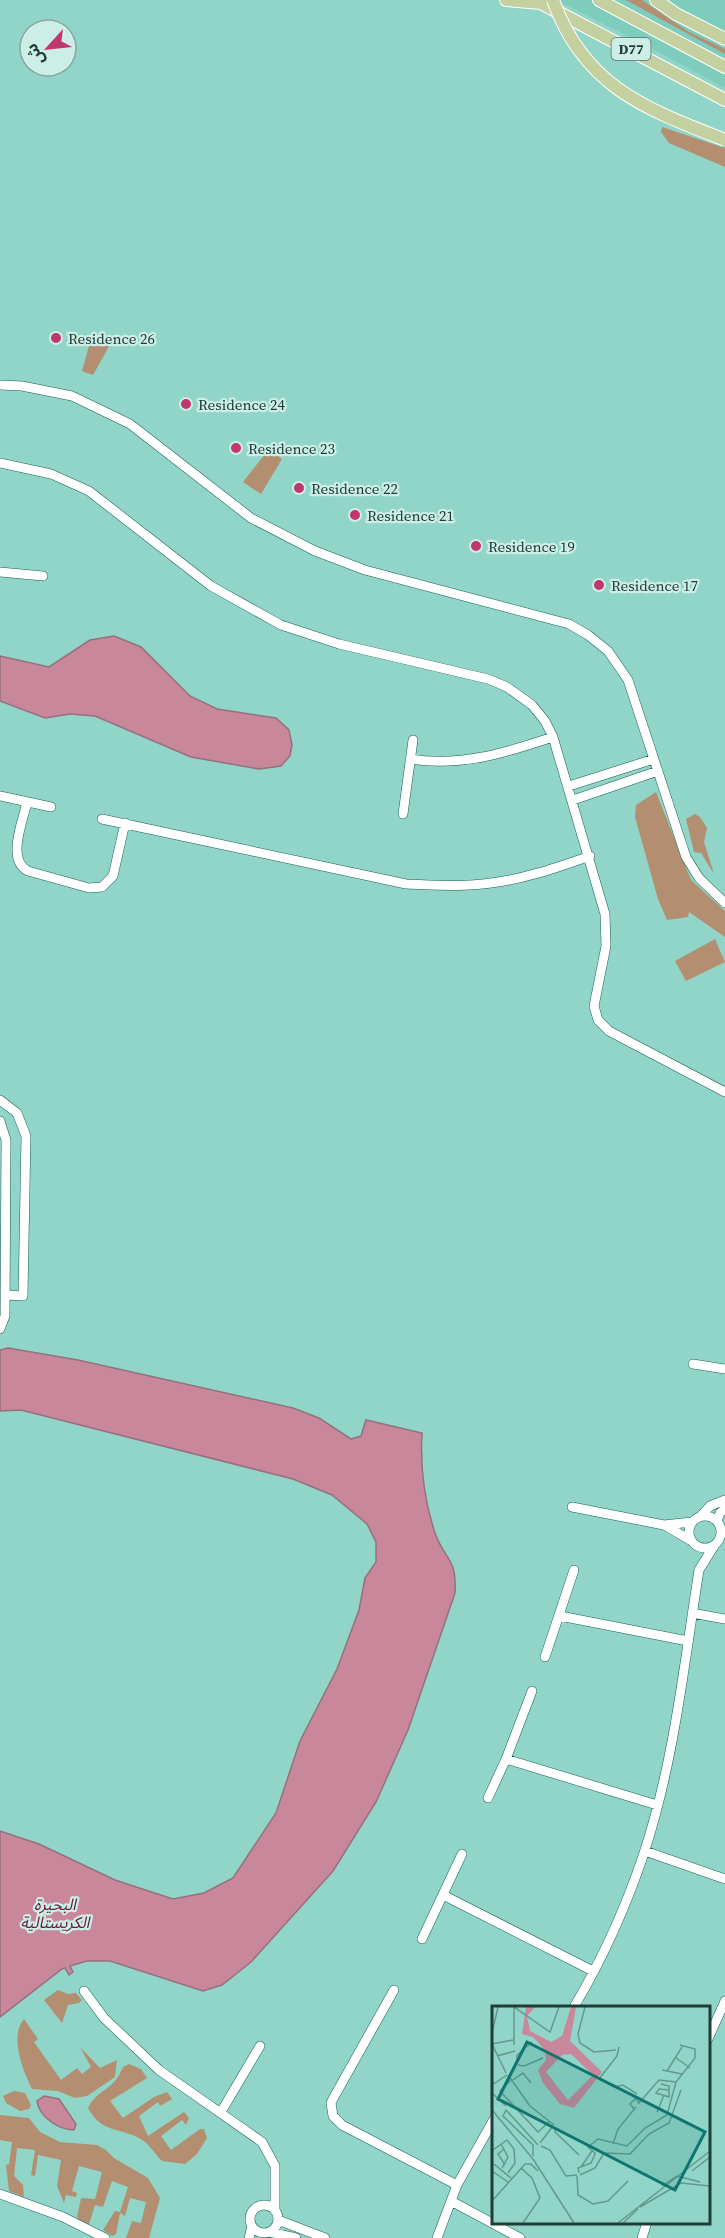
<svg xmlns="http://www.w3.org/2000/svg" width="725" height="2238" font-family="'Source Serif 4','Noto Sans Arabic',serif">
<rect width="100%" height="100%" fill="#90d5c7"/>
<path fill="#7dccbc" d="M556,0H725V88L640,42Z"/>
<path fill="#b38e70" d="M626,0H642L689,32L725,49V54Z
M662,127L725,148V167L669,143L661,132Z
M92,335L112,341L93,375L82,371Z
M269,449L282,459L261,494L243,482Z
M656,792L691,880L725,911V937L689,912L688,917L667,920L658,899L635,817L636,805Z
M695,814L700,817L707,828L704,842L714,874L701,853L694,852L686,819Z
M715,939L725,962L686,981L675,961Z
M58,1990L68,1994L76,1993L82,2000L79,2003L68,2005L62,2023L44,2000Z
M24,2019L38,2039L34,2042L61,2080L77,2068L82,2074L91,2067L80,2047L100,2068L117,2060L115,2077L87,2096L75,2098L58,2091L32,2089C23,2071 9,2036 24,2019Z
M129,2064L141,2069L147,2078L110,2101L123,2118L154,2097L167,2092L172,2099L160,2106L158,2102L139,2116L148,2136L184,2112L189,2118L186,2125L182,2120L161,2136L171,2150L200,2129H204L207,2138L197,2154L185,2164L162,2161C156,2155 151,2147 145,2142C124,2126 103,2136 88,2108C98,2088 113,2092 123,2067Z
M14,2091L25,2093L31,2105L29,2109L20,2111L6,2103L3,2096Z
M0,2115L29,2118L40,2132L60,2142L97,2145L106,2150L114,2158L148,2178L160,2198L149,2238H126L132,2221L141,2223L146,2202L130,2198L125,2216L120,2213L116,2234L112,2236L103,2230L115,2211L120,2212L128,2187L112,2181L103,2207L95,2205L89,2224L81,2222L77,2217L81,2198L95,2199L102,2172L79,2166L72,2191L77,2193L76,2197L66,2195L64,2203L57,2186L61,2160L38,2155L35,2176L31,2175L35,2150L17,2148L14,2176L23,2185L24,2197L9,2191L6,2165L9,2164L12,2142L0,2140Z"/>
<path fill="#c8879a" stroke="#96717d" stroke-width="1.5" d="M114,636L141,647L190,696L217,709L276,718L289,730L292,745L290,756L281,766L259,769L191,757L95,716L70,714L45,718L0,701V656L49,667L90,640Z
M8,1348L78,1360L293,1408L319,1418L351,1439L361,1436L366,1420L422,1433C420,1468 424,1500 435,1533C445,1561 457,1557 455,1593L408,1730L376,1802L333,1871L251,1962L222,1985L203,1991L110,1961H87L70,1966L73,1972L69,1975L65,1968L62,1969L0,2017V1831L39,1844L115,1880L173,1899L204,1893L233,1878L276,1813L300,1741L337,1669L359,1610L365,1578L376,1562V1542L367,1524L332,1495L293,1479L21,1410L0,1411V1350Z
M44,2096L59,2099L76,2124L74,2130C59,2130 39,2117 37,2101Z"/>
<g fill="none" stroke-linecap="round" stroke-linejoin="round">
<defs>
<path id="minor" d="M0,385L22,386L72,396L130,424L251,518L315,551L365,570L569,624L588,635L608,651L628,680L686,857L699,878L725,903
M0,463L51,474L89,491L211,586L281,625L339,644L488,679L507,687L532,705L545,721L553,737L605,914L606,946L594,1006L598,1020L609,1031L725,1092
M0,572L43,576
M410,759C461,767 505,753 553,737
M569,786L654,759
M0,796L51,807
M573,800L658,771
M27,802C23,821 6,860 28,871L89,888L102,887L113,876L125,823
M403,814L413,740
M102,819L406,884C435,885 463,887 491,883C525,879 558,867 590,856
M0,1100L17,1113L26,1136L23,1296L6,1295
M0,1121L6,1140L5,1316L0,1329
M693,1364L725,1369
M572,1507L664,1525L692,1522
M689 1532a16 16 0 1 1 32 0a16 16 0 1 1-32 0Z
M700,1517L710,1506L725,1500
M717,1521L720,1513L725,1509
M666,1526L690,1540
M692,1613L725,1619
M560,1616L688,1641
M545,1657L574,1570
M506,1759L657,1805
M488,1798L506,1759L532,1691
M645,1851L725,1879
M443,1895L593,1971
M422,1939L462,1854
M394,1990L334,2097L331,2103L333,2116L342,2125L457,2185
M84,1991L104,2018L159,2070L262,2142L275,2166V2211
M574,2007C603,1958 626,1907 644,1853C674,1762 684,1665 699,1570L714,1546
M708,2039L725,2001
M221,2112L260,2046
M0,2194L63,2217L105,2238
M451,2201L520,2238
M250 2219a14 14 0 1 1 28 0a14 14 0 1 1-28 0Z
M278,2220L325,2238
M269,2232L296,2238
M249,2238L252,2226
M437,2238L457,2185L494,2119
M642,2238L647,2222"/>
<path id="major" d="M506,0L541,3
M535,0L725,100
M599,0L725,67
M656,0L676,14L725,39"/>
</defs>
<use href="#minor" stroke="#166055" stroke-width="10"/>
<use href="#major" stroke="#fff" stroke-width="14"/>
<use href="#minor" stroke="#fff" stroke-width="9"/>
<use href="#major" stroke="#c5d0a0" stroke-width="12"/>
<defs>
<path id="major-bridge" d="M553,0C584,87 646,109 725,140"/>
</defs>
<use href="#major-bridge" stroke="#fff" stroke-width="14" stroke-linecap="butt"/>
<use href="#major-bridge" stroke="#c5d0a0" stroke-width="12"/>
</g>
<g fill="#c0366e" stroke="#cceee6" stroke-width="2">
<circle cx="56" cy="338" r="6"/>
<circle cx="186" cy="404" r="6"/>
<circle cx="236" cy="448" r="6"/>
<circle cx="299" cy="488" r="6"/>
<circle cx="355" cy="515" r="6"/>
<circle cx="476" cy="546" r="6"/>
<circle cx="599" cy="585" r="6"/>
</g>
<g text-anchor="middle" dominant-baseline="central" stroke-width="4.5" stroke-linejoin="round" paint-order="stroke">
<rect fill="#cceee6" stroke="#54726c" stroke-width="1.5" x="611.5" y="38" width="39" height="22" rx="4.5"/>
<g font-size="14" font-weight="bold" fill="#213d38">
<text x="631" y="49">D77</text>
</g>
<g font-size="15" fill="#213d38" stroke="#cceee6" text-anchor="start">
<text x="68" y="338">Residence 26</text>
<text x="198" y="404">Residence 24</text>
<text x="248" y="448">Residence 23</text>
<text x="311" y="488">Residence 22</text>
<text x="367" y="515">Residence 21</text>
<text x="488" y="546">Residence 19</text>
<text x="611" y="585">Residence 17</text>
</g>
<g font-size="16" font-style="italic" fill="#6a1c3b" stroke="#cceee6">
<text x="55" y="1904">البحيرة<tspan x="55" dy="18">الكريستالية</tspan></text>
</g>
</g>
<g transform="translate(492 2006)">
<rect width="218" height="218" fill="#90d5c7"/>
<path d="M34,1H43L35,10L38,25L59,36L70,30L79,1H84L78,35L110,66L82,102L68,98L51,77L46,64L54,54L53,44L41,31L30,28ZM79,48L101,69L76,94L54,66L70,49Z" fill="#c8879a" fill-rule="evenodd"/>
<path fill="none" stroke="#64988e" stroke-width="1.5" d="M93,1L86,28L88,37L102,46L124,44M0,27L6,1M22,39V1L58,26L67,1M127,41L125,50L107,73L122,81L131,79L145,88M5,50L23,45M183,51L198,62M25,57V49L40,36M26,59L32,60L51,52M170,64L190,68M175,65L190,41M14,67L0,38L21,34M16,69L38,100L62,119M20,73L8,85L46,126L57,116M21,74L31,67L39,77M169,78L177,80V91L164,87L167,83L177,84M0,79L15,69M0,87L14,100M146,98L167,74L184,76M142,103L138,98L143,93L147,96M0,104L41,153L82,217M14,104L46,139M14,104L11,110L41,139V150M165,106L172,89M63,122V126L87,149M48,137L61,120M9,138L16,151L10,162M121,138L126,123L144,101M0,140V162M49,140L58,144L74,170L85,169M12,143L6,148L13,159M1,144L15,134L22,143L23,157L16,167M104,148L96,141L106,133L135,140L153,122L175,109L184,76L203,52V43L188,39M2,158L19,172M89,161L100,145M29,162L40,172L48,192L31,217M0,165L16,176M200,165L218,151M87,167L86,162L99,157L103,148M88,169L103,162L112,147L138,148L157,128L177,117L189,84M85,170L86,189L101,198L116,195L136,175M170,180L185,170L208,176M0,195L33,158H39L46,165M148,201L189,177L218,180M126,217L218,145M131,217L146,203"/>
<path fill="#0f766e" fill-opacity="0.15" stroke="#0f766e" stroke-width="3" d="M35,36L213,126L183,184L6,93Z"/>
<rect width="218" height="218" fill="none" stroke="#213d38" stroke-width="3"/>
</g>
<g transform="translate(48 48) rotate(243)"><circle r="28" fill="#cceee6" stroke="#88a7a0" stroke-width="1.5"/>
<path d="M0-4.5L10 22L0 15L-10 22Z" fill="#c0366e"/>
<text y="-9" font-size="16" font-weight="bold" text-anchor="middle" fill="#213d38">ش</text>
</g>
</svg>
